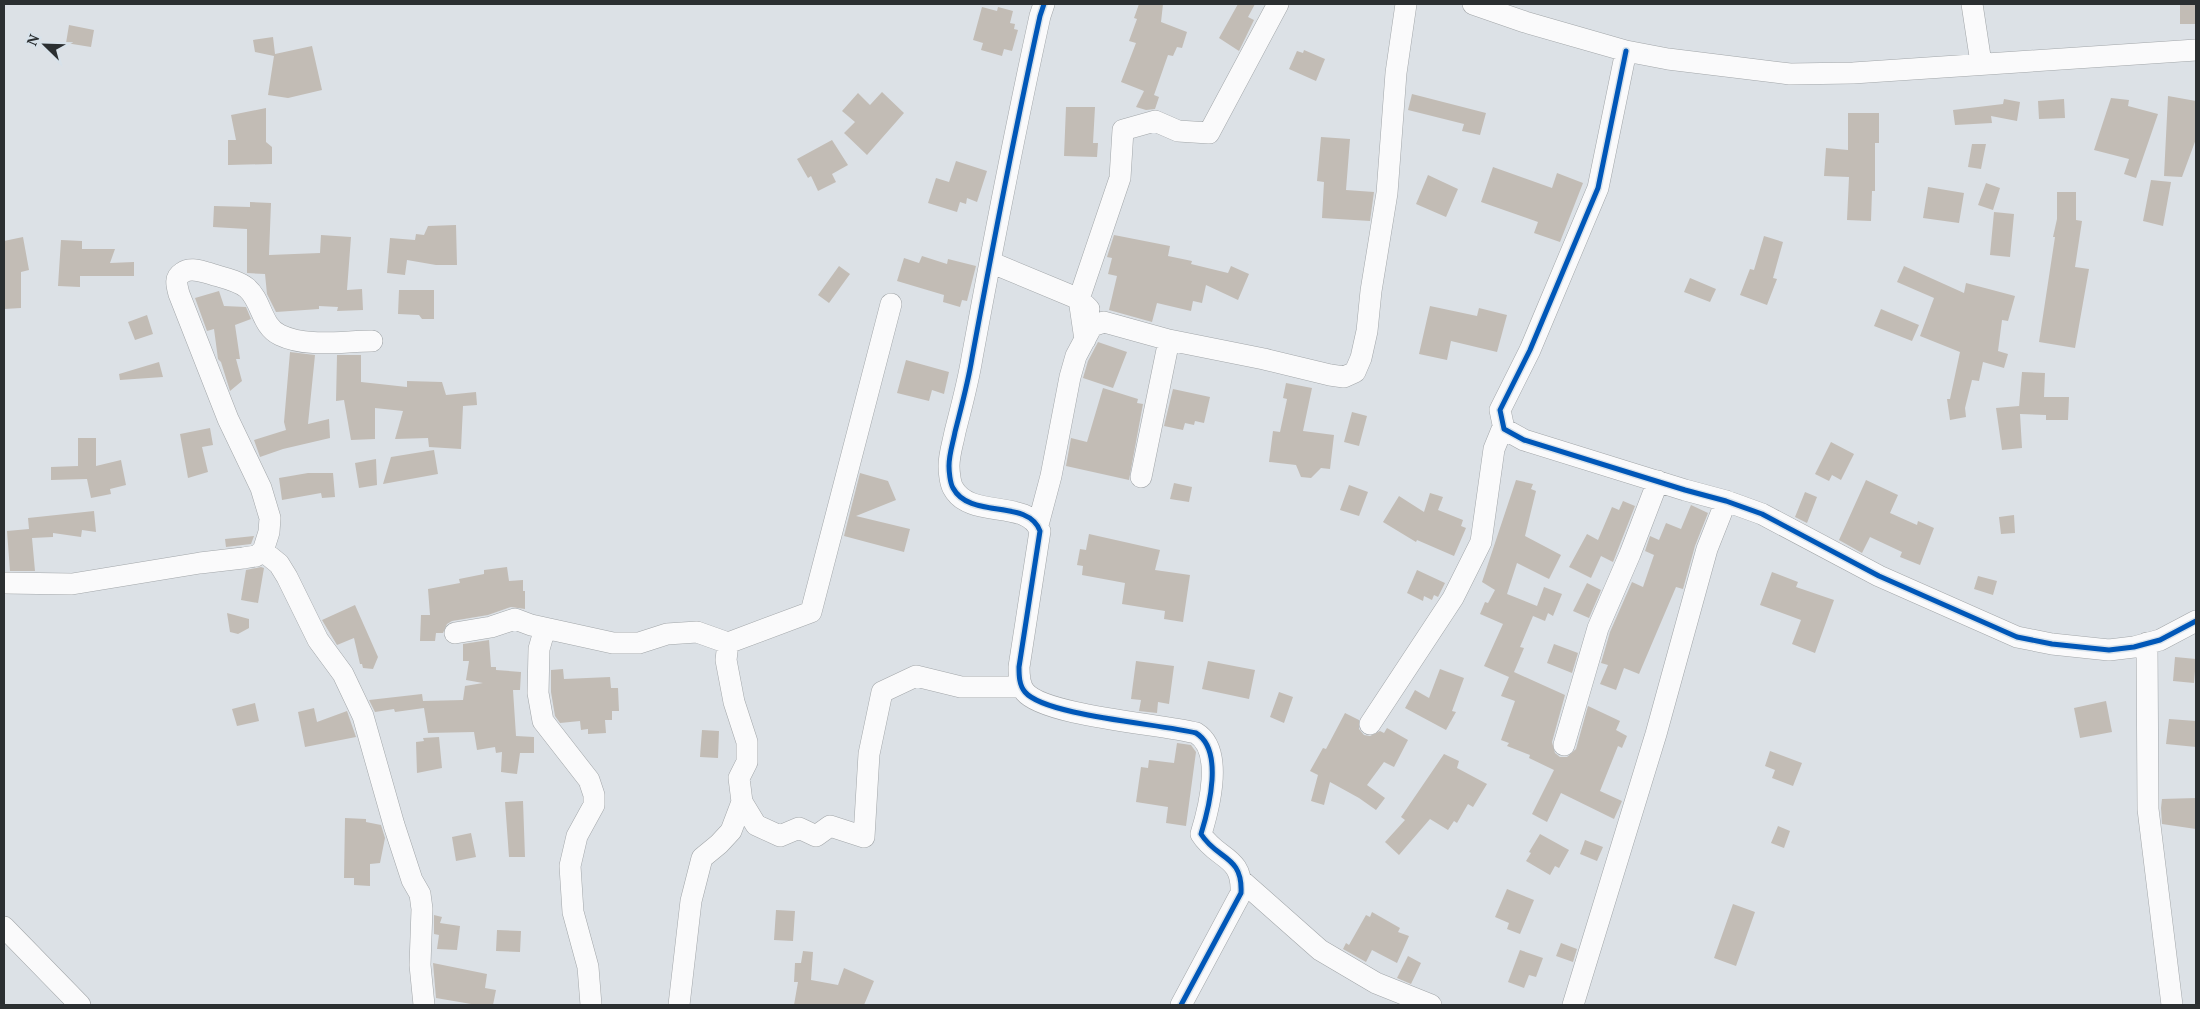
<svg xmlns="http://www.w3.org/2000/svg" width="2200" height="1009" font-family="'PT Serif',serif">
<rect width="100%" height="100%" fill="#dce1e6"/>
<path fill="#c2bcb5" d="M1139,4H1163L1161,22L1187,32L1182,48L1177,47L1173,56L1168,55L1154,95L1159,97L1155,109L1146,110L1136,107L1144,91L1121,82L1136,43L1129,41L1137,19L1134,18Z
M1238,4H1255L1248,17L1254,20L1239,51L1219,38Z
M2180,4H2196V24H2180Z
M982,7L997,11L998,7L1013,11L1010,23L1015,24L1014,29L1018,30L1012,51L1004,49L1002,56L981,50L983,43L973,40Z
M69,25L94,30L91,47L66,43Z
M273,37L275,54L312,46L322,90L288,98L268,95L274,56L255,52L253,40Z
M1304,50L1325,59L1316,81L1289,69L1297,51L1303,53Z
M882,92L904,113L867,155L844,133L855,122L842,111L858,93L870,105Z
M1412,94L1486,113L1480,135L1462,131L1464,124L1408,110Z
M2168,96L2196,101V139L2182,177L2164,176Z
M2111,98L2129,100L2128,106L2158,114L2136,178L2124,174L2129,159L2094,150Z
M2004,99L2020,102L2017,121L1991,116L1992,123L1955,125L1953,110L2003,104Z
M2064,99L2065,118L2039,119L2038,101Z
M1066,107H1095L1093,143H1098L1097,157L1064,156Z
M266,108V142L272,147V164L228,165V140H236L231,115Z
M1848,113H1879V143H1875V191H1872L1871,221L1847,220L1849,177L1824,176L1826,148L1848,150Z
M1321,137L1350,139L1346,190L1374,192L1370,221L1322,218L1324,182L1317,181Z
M832,140L848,165L832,174L836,182L818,191L811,176L808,178L797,159Z
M1972,144H1986L1981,169L1968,167Z
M956,161L987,171L977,202L967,198L966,204L960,202L957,212L928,203L936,178L949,182Z
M1493,167L1552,188L1557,173L1583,183L1560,242L1534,233L1538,222L1481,202Z
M1428,175L1458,189L1446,217L1416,204Z
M2151,180L2171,182L2163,226L2143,221Z
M1986,183L2000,188L1993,210L1978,205Z
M1928,187L1964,193L1959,223L1923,218Z
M2057,192H2076V220L2082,221L2075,267L2089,269L2075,348L2039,342L2055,237H2053L2057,219Z
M250,202L271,203L269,255L320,253L321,235L351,237L347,290L362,289L363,310L337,311L338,307L319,306V309L276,312L267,294L265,274L247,273V229L213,227L214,206L250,207Z
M1994,212L2014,214L2010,257L1990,255Z
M456,225L457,265H436L407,260L405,275L387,273L390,238L415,240L416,234L424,235L428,226Z
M1114,235L1170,246L1168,256L1192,261L1191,264L1228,273L1231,266L1249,274L1238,300L1206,285L1202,303L1193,301L1191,311L1157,303L1152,322L1109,310L1117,276L1108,274L1112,258L1107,257Z
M1764,236L1783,242L1773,278L1777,279L1767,305L1740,295L1750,269L1754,270Z
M23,237L29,270L21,272V308L4,309V241Z
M61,240L82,241V249H115L110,263L134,262V276H80V287L58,286Z
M922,256L947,264L948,259L976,266L967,301L962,300L960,307L943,302L944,295L897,281L904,258L919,263Z
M839,266L850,274L829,303L818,295Z
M1904,266L1964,293L1966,283L2015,296L2008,321L2002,320L1998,351L2008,354L2004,368L1983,362L1979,381L1972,380L1965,408L1966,417L1950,420L1947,399H1950L1960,352L1920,336L1934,298L1897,282Z
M1690,278L1716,289L1710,302L1684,292Z
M399,290H434V319H422L419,315L398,314Z
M219,291L224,306L246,307L251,319L235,325L240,359H236L242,381L230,391L221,362L218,359L214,329L207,331L195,298Z
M1430,306L1477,316L1479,308L1507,315L1497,352L1451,341L1447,360L1419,354Z
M1881,309L1919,325L1912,341L1874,326Z
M147,315L153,334L135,340L128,322Z
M1098,342L1127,352L1113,388L1083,378L1088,361Z
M290,352L315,355L308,424L329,419L330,438L283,449L260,457L254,440L286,430L284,422Z
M337,355H361V382L407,387V381L442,382L446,395L476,392L477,405L463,406L461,449L429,447L428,438L395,439L403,411L375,408V439L351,440L344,400L336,401Z
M906,360L949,372L944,394L932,390L929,401L897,393Z
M159,362L163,377L120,380L119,374Z
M2022,372L2045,373L2044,397H2069L2068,420H2046V415L2020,414L2022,448L2002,450L1996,408L2019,406V407Z
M1286,383L1312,388L1303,431L1334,435L1330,469L1321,468L1311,478L1301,477L1296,465L1269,462L1273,431L1280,432L1287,399L1283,398Z
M1103,388L1138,399L1137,403L1143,404L1129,480L1066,466L1071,438L1087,442Z
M1173,389L1210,397L1204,423L1195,421L1194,425L1185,423L1183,430L1164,426Z
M1352,412L1367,416L1359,446L1344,442Z
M210,428L213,445L202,447L208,472L188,478L180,434Z
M78,438H96V466L121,460L126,485L110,489L111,494L91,498L87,479L51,480V467L78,466Z
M1831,442L1854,454L1841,480L1832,475L1829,481L1815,474Z
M434,450L438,474L383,484L391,457Z
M376,459L377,485L359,488L355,463Z
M308,473H333L335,497L322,498L321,493L282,500L279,478Z
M860,473L888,481L896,500L856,516L910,529L904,552L844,536Z
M1516,480L1533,484L1531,489L1536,491L1525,536L1561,555L1549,579L1517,563L1507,594L1537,606L1544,587L1562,594L1553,616L1548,613L1545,621L1533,616L1520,647L1524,648L1514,672L1565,695L1552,742L1555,753L1560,757H1567L1576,749L1588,706L1620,721L1616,730L1627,736L1622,748L1618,746L1600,791L1622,801L1614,819L1561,793L1547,822L1532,814L1554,770L1529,758L1530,755L1507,746L1509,743L1501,740L1515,701L1501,696L1509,677L1484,666L1503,624L1480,614L1485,602L1488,603L1495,590L1482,582Z
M1866,480L1898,495L1890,513L1917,525L1918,521L1934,528L1920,565L1900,557L1902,552L1870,537L1862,553L1839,540Z
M1174,483L1192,487L1189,502L1170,499Z
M1349,485L1368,492L1359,516L1340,510Z
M1805,492L1817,497L1807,523L1795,517Z
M1430,493L1443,497L1438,510L1463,520L1461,526L1466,528L1454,556L1417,540L1416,542L1383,522L1399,496L1424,512Z
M1623,501L1635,506L1613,562L1601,556L1591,578L1569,567L1587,534L1598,540L1612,507L1619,510Z
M1691,505L1708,513L1695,546L1683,589L1676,587L1639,674L1624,668L1616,690L1600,684L1608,665L1601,663L1610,632L1632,582L1643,587L1654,555L1645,551L1650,536L1659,540L1666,523L1681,529Z
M94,511L96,532L82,530L81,537L53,533V537L32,538L35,571H10L7,531L29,529L28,518Z
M2014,515L2015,533L2001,534L1999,517Z
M1089,534L1160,550L1155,570L1190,575L1183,622L1164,619L1165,611L1122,604L1125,583L1082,575L1083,566L1077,565L1080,549L1086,550Z
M254,536L251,544L226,547L225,539Z
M261,567L264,568L258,603L241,600L246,570Z
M507,567L509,581L523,580V591H525V609L511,607L488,615L452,621L447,624L443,633H436L435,641H420L421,615H430L428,589L460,583L459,579L484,574V570Z
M1417,570L1445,583L1438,597L1434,595L1432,600L1424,596L1423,601L1407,593Z
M1772,572L1798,582L1796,587L1834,600L1815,653L1792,644L1801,620L1760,605Z
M1978,576L1997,581L1993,595L1974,589Z
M1587,583L1601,590L1589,618L1573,611Z
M355,605L378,657L373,669L363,668L362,664H360L354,638L337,645L322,620Z
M227,613L249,619V628L238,634L230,632Z
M489,640L491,667H496V670L521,672L520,690H513L516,736L534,737V753H520L517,774L501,772L502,752L496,753L495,747L477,750L474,732L428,733L424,708L395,712L394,709L375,712L369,700L422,694L423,701L463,700L465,686L483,683L466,680L469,661H463V644Z
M1554,644L1578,653L1572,673L1547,663Z
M2175,657L2196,659L2194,683L2173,681Z
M1136,661L1174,666L1169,704L1158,702L1157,713L1139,711L1141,700L1131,699Z
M1208,661L1255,670L1249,699L1202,689Z
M563,669L564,679L610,677L611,688H618L619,711H612V720H605L606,733L588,734V729L581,730L580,721L560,723L555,716L551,692V670Z
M1440,669L1464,678L1452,711L1456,712L1446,730L1405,708L1415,690L1429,698Z
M1279,692L1293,697L1284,723L1270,717Z
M2106,701L2112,732L2080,738L2074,708Z
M255,703L259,721L237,726L232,709Z
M314,708L317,722L347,711L356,737L305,747L298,712Z
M1345,713L1359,720V729L1364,735L1370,736L1380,731L1384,733L1387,728L1408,740L1394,767L1384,762L1367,785L1385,798L1376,810L1359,798L1330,782L1324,805L1311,801L1318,775L1310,771L1323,748L1326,749Z
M2169,719L2196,721V747L2166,744Z
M702,730L719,731L718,758L700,757Z
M439,737L442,768L417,773L416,742L424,741L423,738Z
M1177,743L1191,745L1196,752L1186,826L1166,823L1168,807L1136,802L1141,767L1148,768L1149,760L1174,763Z
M1770,751L1802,763L1793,786L1772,778L1775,770L1765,766Z
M1444,754L1459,761L1457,768L1487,784L1473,807L1468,804L1457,823L1454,821L1448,830L1430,819L1399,855L1385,842L1405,820L1401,817Z
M2196,798V829L2162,824L2161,808L2162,799Z
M523,801L525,857H509L505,802Z
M345,818L366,819V822L381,825L385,838L380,863L370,864V886L354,885V878H344Z
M1778,826L1790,831L1784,848L1771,843Z
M471,833L476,857L456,861L452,837Z
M1540,834L1569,850L1559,868L1555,866L1550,875L1526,861L1531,853L1529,852Z
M1585,840L1603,847L1597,861L1580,854Z
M1507,889L1534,900L1520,934L1507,929L1509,923L1495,917Z
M1733,904L1755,912L1736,966L1714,958Z
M776,910L795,911L793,941L774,940Z
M1372,912L1400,928L1398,932L1409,936L1397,963L1372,950L1366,962L1343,949L1346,943L1349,945L1366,915L1370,917Z
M434,915L442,917L440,923L460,926L457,950L437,949L439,935L434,934Z
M497,930L521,931L520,952L496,951Z
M1561,943L1577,949L1573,962L1556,956Z
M1520,950L1543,958L1536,977L1529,975L1524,988L1508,982Z
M803,951L813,952L811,980L838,985L844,968L874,981L864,1005H794L798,982H794L795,963H801Z
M1408,956L1421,963L1411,984L1397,978Z
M433,963L487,974L485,988L496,990L493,1005H477L436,998Z"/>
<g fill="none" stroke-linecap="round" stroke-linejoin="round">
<defs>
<path id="minor" d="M1044,4L1040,16C1015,130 993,244 972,358C968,383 961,408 955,432C953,443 949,454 949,466C949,471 950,483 953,488C970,520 1028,498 1040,531L1019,667C1019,675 1019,685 1025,692C1045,716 1162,724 1196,733C1224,750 1209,808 1201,834C1217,860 1243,855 1241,893L1181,1005
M1473,4L1525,22L1626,51L1668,59L1790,74L1853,73L2196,50
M1972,4L1981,63
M1626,51L1598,188L1530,350L1500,410L1504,429L1524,440L1685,490L1726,501L1762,514L1879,576L2017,637L2052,644L2109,650L2134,647L2160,640L2196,621
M990,262L1079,299L1089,309
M1085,340L1079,299L1120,178L1123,130L1155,121L1178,131L1209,133L1278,4
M1141,477L1169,340
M1038,525L1051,476L1070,377L1076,356L1092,326L1104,322L1169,340L1264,359L1330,375L1344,377L1355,372L1361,358L1367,331L1371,291L1387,193L1396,73L1406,4
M263,551L279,564L287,577L318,640L343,674L363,716L394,825L412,880L420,894L422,909L420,965L424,1005
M4,583L72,584L200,563L243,558L256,556L263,551L269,532L270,518L261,488L228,419L179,294C177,286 174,278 182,273C190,267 200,271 208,273C220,277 237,280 247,288C262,301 261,326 280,335C307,348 343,341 372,341
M545,628L539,649L538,693L543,721L589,780L594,795V805L577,836L570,866L573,912L588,967L591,1005
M455,633L491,627L515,619L531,625L613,643H639L667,634L697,632L728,643L726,660L734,702L747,742V762L739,778L742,802L731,831L719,844L702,858L691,901L679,1005
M728,643L811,612L891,304
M2147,643L2148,809L2172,1005
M1370,724L1453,598L1481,542L1494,449L1503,427
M1564,745L1598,628L1630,554L1658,481
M742,802L756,825L780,836L799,828L816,836L830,826L864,837L869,754L882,692L916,676L961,687H1022
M1242,881L1320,950L1376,983L1431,1005
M4,927L80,1005
M1573,1005L1656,734L1707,549L1726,501"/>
</defs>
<use href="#minor" stroke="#a2a6a9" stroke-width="22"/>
<use href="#minor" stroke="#fafafb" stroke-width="21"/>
<defs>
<path id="cycleway" d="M1044,4L1040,16C1015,130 993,244 972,358C968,383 961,408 955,432C953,443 949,454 949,466C949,471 950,483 953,488C970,520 1028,498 1040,531L1019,667C1019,675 1019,685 1025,692C1045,716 1162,724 1196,733C1224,750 1209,808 1201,834C1217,860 1243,855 1241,893L1181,1005
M1626,51L1598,188L1530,350L1500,410L1504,429L1524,440L1685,490L1726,501L1762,514L1879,576L2017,637L2052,644L2109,650L2134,647L2160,640L2196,621"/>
</defs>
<use href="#cycleway" stroke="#d8e2ea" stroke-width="8"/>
<use href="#cycleway" stroke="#0057b8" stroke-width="5"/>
</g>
<rect width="2200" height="1009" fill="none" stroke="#2b2f31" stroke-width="10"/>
<g transform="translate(45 45) rotate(293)" stroke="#d8e2ea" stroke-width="4" paint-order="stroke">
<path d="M0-4L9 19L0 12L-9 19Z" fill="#2b2f31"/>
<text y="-8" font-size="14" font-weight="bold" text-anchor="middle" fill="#2b2f31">N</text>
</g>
</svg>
